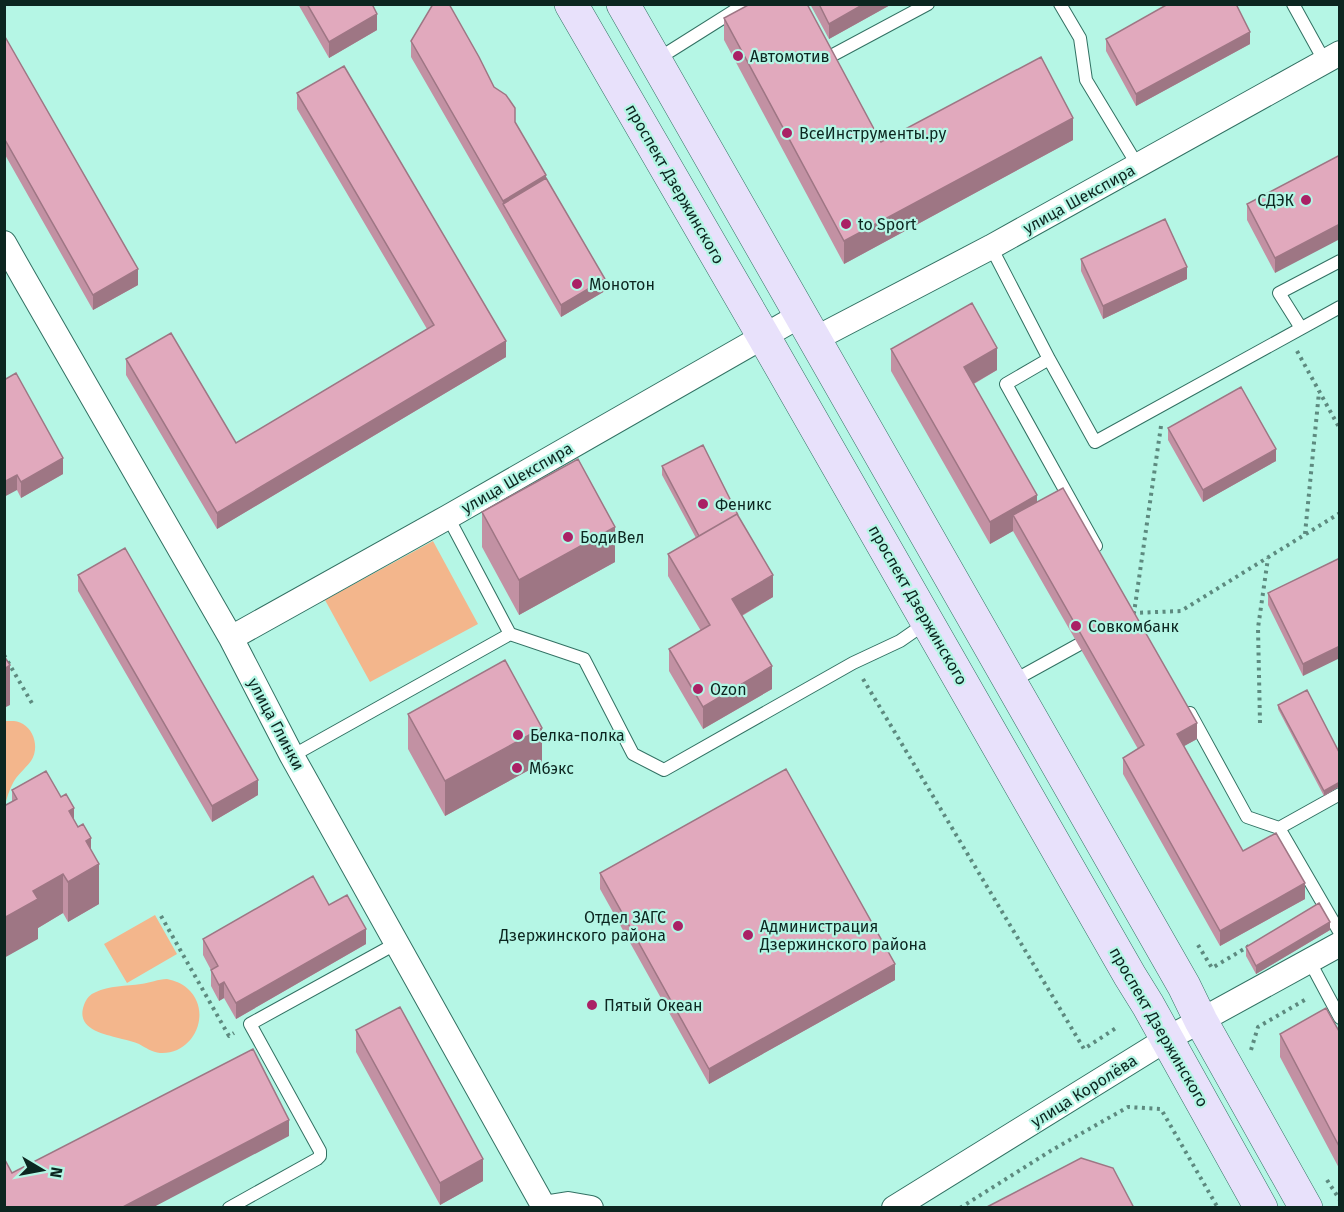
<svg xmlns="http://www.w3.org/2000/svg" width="1344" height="1212" font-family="'Fira Sans',sans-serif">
<rect width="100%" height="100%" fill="#b5f6e5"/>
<path fill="#f3b68c" d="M433,541L478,624L370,682L325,600Z
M5,721C11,721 17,720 23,724C35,731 39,749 31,761C25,769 17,775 13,783C9,790 7,798 5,805Z
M155,915L177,954L127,983L104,944Z
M167,979C175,981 182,983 188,989C213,1012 194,1055 160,1053C152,1052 146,1048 139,1044C134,1042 128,1040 122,1039C105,1034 75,1030 84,1005C86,999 90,994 96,992C108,986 127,986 141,984C150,983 158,979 167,979Z"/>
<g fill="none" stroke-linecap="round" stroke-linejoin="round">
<defs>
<path id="service" d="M1060,4L1080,38L1086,80L1138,166
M1293,4L1325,62
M831,56L928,4
M656,60L745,4
M991,247L1049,359L1006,384L1096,546
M1301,328L1279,293L1340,261
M1049,359L1095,442L1340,307
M448,517L510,634L584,659L633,754L664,770L853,663L900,641L926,623
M1011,682L1078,645
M1190,713L1247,817L1279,828L1340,933
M292,756L510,634
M1279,828L1340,794
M1310,962L1340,1018
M229,1208L317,1159L320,1156V1151L250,1024L397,943"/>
<path id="minor" d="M4,243L25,280L231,638L292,756L544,1207
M815,339L991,247L1340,53
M231,638L448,517L801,315
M543,1208L568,1204L591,1208
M894,1208L1167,1039L1340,944"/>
<path id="secondary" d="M571,4L764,337L1130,976L1148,1005L1261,1208
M623,4L1184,986L1201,1021L1306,1208"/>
</defs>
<use href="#service" stroke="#327163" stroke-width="14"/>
<use href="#minor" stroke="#327163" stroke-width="26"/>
<use href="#secondary" stroke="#327163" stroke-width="34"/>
<path stroke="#5d8a7f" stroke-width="4" stroke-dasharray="3 4.5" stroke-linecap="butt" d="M1297,351L1340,429
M1161,426L1134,613L1181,611L1340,513
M1305,534L1319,392
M4,655L33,705
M863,679L1084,1049L1116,1028
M1260,723L1258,628L1268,558
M161,916L229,1036L234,1033
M1198,945L1212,968L1249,946
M1251,1050L1258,1027L1308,998
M1327,1180L1340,1200
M960,1208L1052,1150L1128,1107L1161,1109L1218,1208"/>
<use href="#service" stroke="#fff" stroke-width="12"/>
<use href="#minor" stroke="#fff" stroke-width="24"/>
<use href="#secondary" stroke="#e8e1fb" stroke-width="33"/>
</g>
<path fill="#c291a3" d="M298,4H372L377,30L329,58Z
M810,4H892L829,39Z
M724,18L881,142L1073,140L844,264L724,40Z
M4,35L138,285L93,310L4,153Z
M1106,39L1250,44L1136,106L1106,51Z
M411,41L494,87L515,122L546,178L605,291L561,317L411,57Z
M297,93L506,357L217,529L126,375V359L236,443L427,329L297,109Z
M1340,155L1275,273L1247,220V204Z
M1081,259L1187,279L1103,319L1081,271Z
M891,349L997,370L974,384L1037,502L1197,739L1184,746L1243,851L1305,899L1220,946L1123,774V758L1138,749L1013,531L990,544L891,371Z
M4,380L63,474L21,498L17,490Z
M1168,428L1276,461L1203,502L1168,440Z
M662,466L773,597L742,616L772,689L703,729L669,671V649L701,631L668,576V554L696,538L662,475Z
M482,512L615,562L519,615L482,547Z
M1340,558L1303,676L1268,605V593Z
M78,575L258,795L212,822L78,591Z
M1278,705L1340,754V786L1324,796L1278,709Z
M408,714L542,763L445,816L408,749Z
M12,790L74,820L91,849L99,904L68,922L63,913L38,928V939L12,802Z
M600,873L895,980L709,1084L600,889Z
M329,905L366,944L236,1019L224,998L219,1001L211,986V970L203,955V939Z
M1330,930L1256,974L1246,956V947Z
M356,1030L483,1181L440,1205L356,1052Z
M1340,1033V1170L1280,1057V1034Z"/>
<path fill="#9e7684" d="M864,4H892L829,39V24Z
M377,14V30L329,58V42Z
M1250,32V44L1136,106V94Z
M1073,118V140L844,264V241Z
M546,175V191L503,204V201Z
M1340,224V239L1275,273V258Z
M1187,267V279L1103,319V306Z
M138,269V285L93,310V295Z
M605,279V291L561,317V305Z
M506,341V357L217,529V513Z
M997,348V370L964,389V367Z
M1276,449V461L1203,502V490Z
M63,458V474L21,498V482Z
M17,475V490L4,497V482Z
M1037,495V517L1013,515V531L990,544V522Z
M615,527V562L519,615V580Z
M773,575V597L732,621V599Z
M1340,646V658L1303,676V664Z
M10,665V705L4,708V669Z
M772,666V689L703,729V707Z
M1197,723V739L1177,750V734Z
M542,728V763L445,816V781Z
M258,780V795L212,822V806Z
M1340,782V786L1324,796V791Z
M74,808V848L69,811Z
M91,838V869L99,864V904L68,922V882L86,841Z
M63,874V913L38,928V939L4,958V918L33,891Z
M1305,883V899L1220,946V931Z
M1330,922V930L1256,974V966Z
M366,929V944L236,1019V1003Z
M895,964V980L709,1084V1069Z
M224,982V998L219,1001V985Z
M289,1120V1136L152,1208H121Z
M483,1159V1181L440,1205V1183Z"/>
<path fill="#e1a9bd" stroke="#9e7684" stroke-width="1.5" d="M307,4H372L377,14L329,42Z
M433,4H449L479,57L494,87L506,95L515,108V122L546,175L503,201L411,41Z
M750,4H807L881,142L1041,57L1073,118L844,241L724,18Z
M819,4H864L829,24Z
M1168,4H1236L1250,32L1136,94L1106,39Z
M4,35L138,269L93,295L4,138Z
M344,66L506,341L217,513L126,359L171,333L236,443L434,325L297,93Z
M1340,155V224L1275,258L1247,204Z
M546,178L605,279L561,305L503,204Z
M1165,219L1187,267L1103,306L1081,259Z
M972,303L997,348L964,367L1037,495L990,522L891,349Z
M16,373L63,458L21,482L17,475L4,482V380Z
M1241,387L1276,449L1203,490L1168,428Z
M703,445L738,515L737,514L699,536L662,466Z
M578,459L615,527L519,580L482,512Z
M1063,488L1197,723L1177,734L1243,851L1276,833L1305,883L1220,931L1123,758L1144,745L1013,515Z
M737,514L773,575L732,599L772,666L703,707L669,649L710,625L668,554Z
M125,548L258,780L212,806L78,575Z
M1340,558V646L1303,664L1268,593Z
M4,656L10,665L4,669Z
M505,660L542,728L445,781L408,714Z
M1307,690L1340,754V782L1324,791L1278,705Z
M786,769L895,964L709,1069L600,873Z
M46,771L61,797L66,794L74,808L69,811L78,827L83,824L91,838L86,841L99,864L68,882L63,874L33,891L38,899L4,918V806L17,799L12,790Z
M313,876L329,905L347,895L366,929L236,1003L224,982L219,985L211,970L218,966L203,939Z
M1319,903L1330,922L1256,966L1246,947Z
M400,1007L483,1159L440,1183L356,1030Z
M1326,1008L1340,1033V1148L1280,1034Z
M253,1049L289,1120L121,1208H4V1158L12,1173Z
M1081,1158L1113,1168L1134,1208H985Z"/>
<g fill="#aa2165" stroke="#b5f6e5" stroke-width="2">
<circle cx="738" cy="56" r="6"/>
<circle cx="787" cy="133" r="6"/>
<circle cx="1306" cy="200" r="6"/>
<circle cx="846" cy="224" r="6"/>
<circle cx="577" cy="284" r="6"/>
<circle cx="703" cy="504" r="6"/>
<circle cx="568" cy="537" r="6"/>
<circle cx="1076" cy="626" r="6"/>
<circle cx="698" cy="689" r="6"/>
<circle cx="518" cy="735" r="6"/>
<circle cx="517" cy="768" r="6"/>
<circle cx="678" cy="926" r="6"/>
<circle cx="748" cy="935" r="6"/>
<circle cx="592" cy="1005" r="6"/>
</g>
<g text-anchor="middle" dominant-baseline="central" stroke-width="4.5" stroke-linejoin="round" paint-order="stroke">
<g font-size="16" fill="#0c2620" stroke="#b5f6e5" text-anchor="start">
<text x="750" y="56">Автомотив</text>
<text x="799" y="133">ВсеИнструменты.ру</text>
<text x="1294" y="200" text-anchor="end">СДЭК</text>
<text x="858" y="224">to Sport</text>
<text x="589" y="284">Монотон</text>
<text x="715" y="504">Феникс</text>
<text x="580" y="537">БодиВел</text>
<text x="1088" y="626">Совкомбанк</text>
<text x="710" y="689">Ozon</text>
<text x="530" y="735">Белка-полка</text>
<text x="529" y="768">Мбэкс</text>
<text x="666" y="917" text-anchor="end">Отдел ЗАГС<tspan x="666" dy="18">Дзержинского района</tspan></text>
<text x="760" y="926">Администрация<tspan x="760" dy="18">Дзержинского района</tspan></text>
<text x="604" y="1005">Пятый Океан</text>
</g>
<g font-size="16" fill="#0c2620" stroke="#b5f6e5">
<text transform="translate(675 184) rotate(60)">проспект Дзержинского</text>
<text transform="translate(1079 199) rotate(-29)">улица Шекспира</text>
<text transform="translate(517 478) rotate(-30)">улица Шекспира</text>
<text transform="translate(918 605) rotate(60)">проспект Дзержинского</text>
<text transform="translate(276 724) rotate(62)">улица Глинки</text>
<text transform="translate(1159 1027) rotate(60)">проспект Дзержинского</text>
<text transform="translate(1084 1091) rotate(-32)">улица Королёва</text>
</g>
</g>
<rect width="1344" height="1212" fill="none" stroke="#0c2620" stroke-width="12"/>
<g transform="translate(42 1170) rotate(100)" stroke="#b5f6e5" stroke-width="4.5" paint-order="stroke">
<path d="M0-4.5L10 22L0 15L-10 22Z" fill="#0c2620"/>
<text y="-9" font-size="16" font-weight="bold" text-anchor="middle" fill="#0c2620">N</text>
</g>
</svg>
